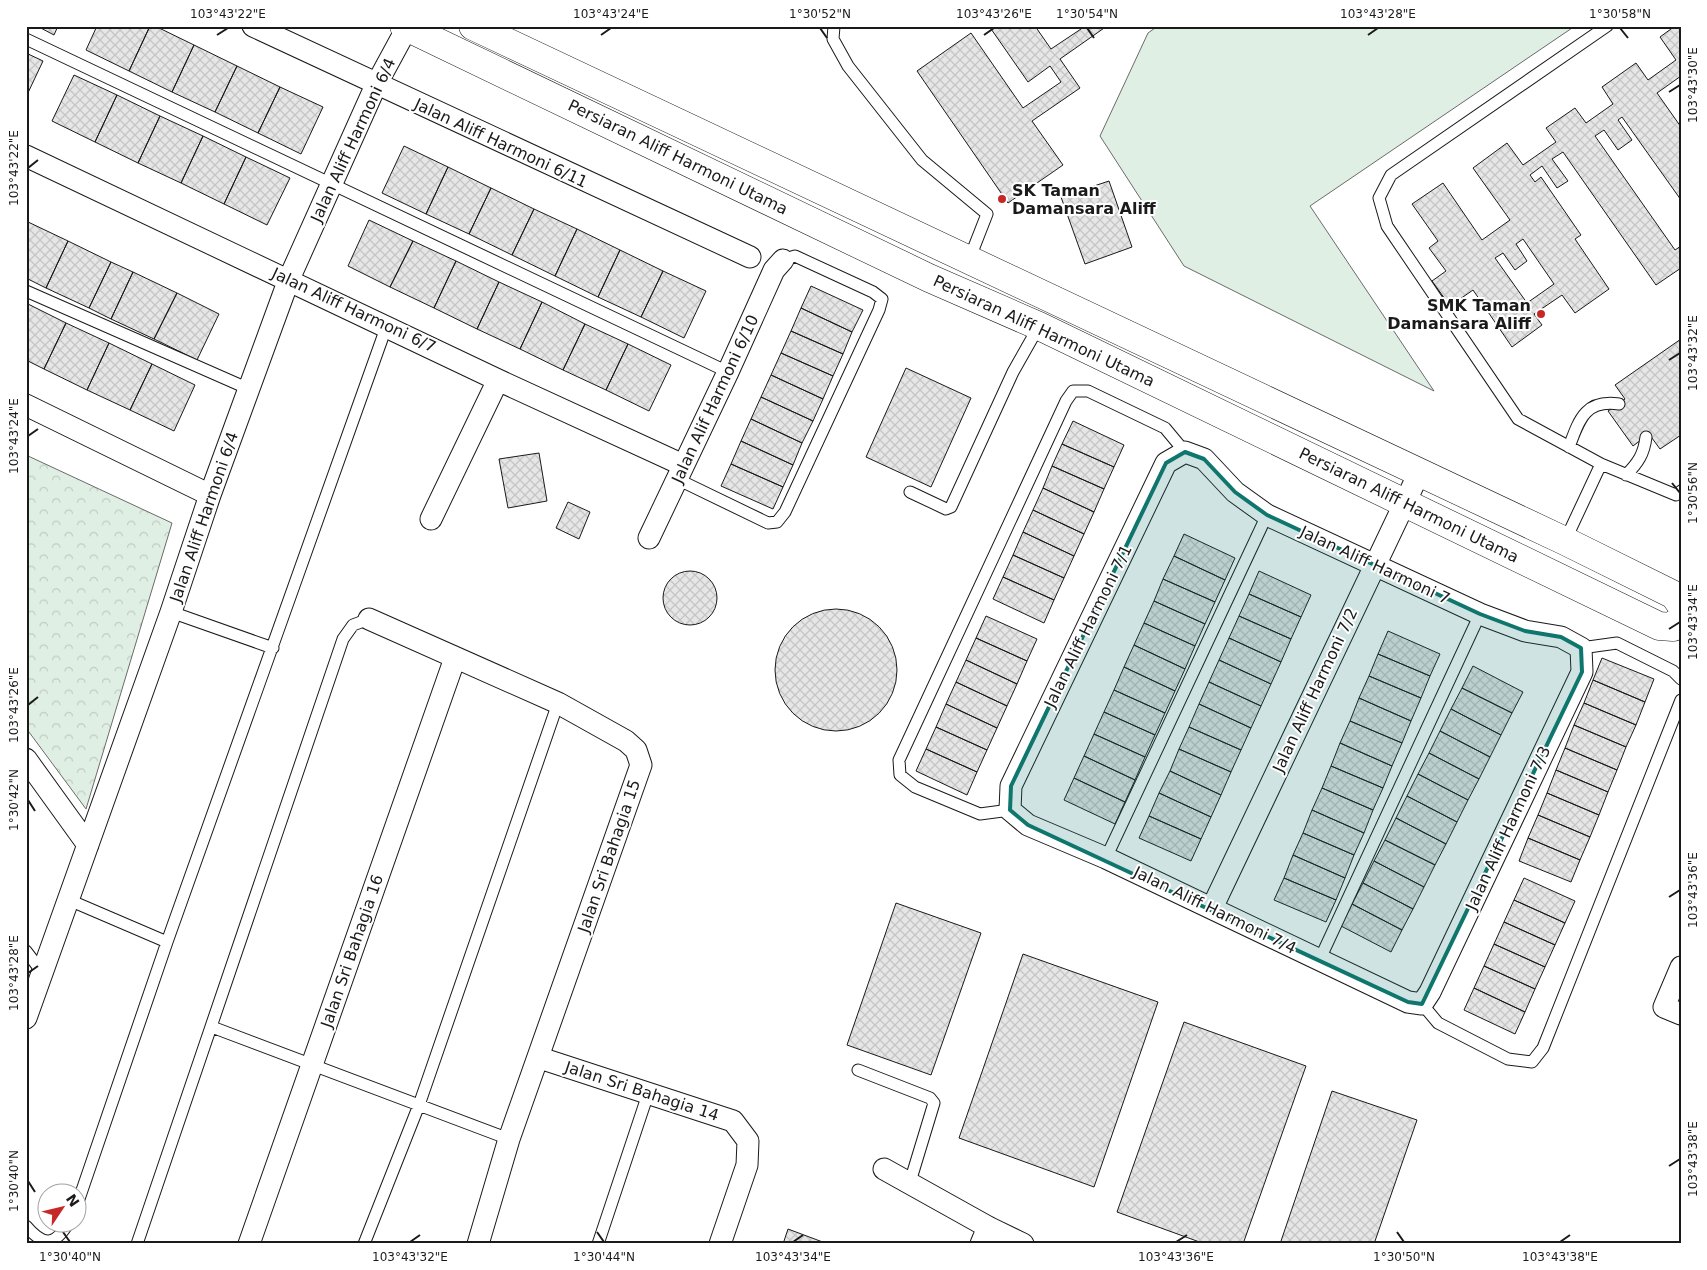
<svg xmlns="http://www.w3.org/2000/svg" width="1707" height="1270" font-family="'DejaVu Sans',sans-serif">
<defs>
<pattern id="park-crowns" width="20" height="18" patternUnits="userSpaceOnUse" patternTransform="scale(1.25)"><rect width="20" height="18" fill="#e0efe3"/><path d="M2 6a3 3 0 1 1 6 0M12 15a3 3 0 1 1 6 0" fill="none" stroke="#c0ccc2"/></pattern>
<pattern id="building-cross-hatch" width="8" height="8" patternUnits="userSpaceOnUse" patternTransform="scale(1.25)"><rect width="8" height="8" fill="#e6e6e6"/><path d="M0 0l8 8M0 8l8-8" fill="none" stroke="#c5c5c5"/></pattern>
</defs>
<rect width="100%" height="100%" fill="#fff"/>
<path fill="#e0efe3" stroke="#6a6a6a" d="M1158,26H1575L1310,206L1434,391L1184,266L1100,136L1148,33Z"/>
<path fill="url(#park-crowns)" stroke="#6a6a6a" d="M26,455L172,523L86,809L26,728Z"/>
<path fill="url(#building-cross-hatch)" stroke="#1a1a1a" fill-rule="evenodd" d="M37,26H58L54,35Z
M97,26H150L129,71L86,50Z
M150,26H155L194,45L172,92L129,71Z
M989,26H1035L1051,49L1081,29L1080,26H1107L1060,59L1080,88L1032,121L1063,165L1008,203L917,71L971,33L1023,108L1061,82L1050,66L1028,82Z
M1675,26H1681V76L1657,93L1681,127V200L1622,117L1618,120L1632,140L1618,150L1604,130L1595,136L1675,250L1681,246V268L1656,285L1563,152L1552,159L1568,181L1557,188L1542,166L1530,175L1535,182L1541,177L1581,235L1575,239L1609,289L1575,313L1562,295L1534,314L1542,325L1512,347L1473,290L1450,306L1432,281L1446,271L1429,248L1438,241L1412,204L1443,183L1482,240L1510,220L1473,168L1507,143L1523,165L1556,142L1546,128L1575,108L1586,123L1613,104L1602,87L1636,63L1648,80L1676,60L1660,37ZM1523,239L1554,284L1527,303L1495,258L1503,253L1515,270L1527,261L1516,244Z
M194,45L237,66L215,112L172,92Z
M26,53L43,61L26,97Z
M237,66L280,87L258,133L215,112Z
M74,75L117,95L95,142L52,121Z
M280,87L323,107L301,154L258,133Z
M117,95L160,116L138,163L95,142Z
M160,116L203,136L181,183L138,163Z
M203,136L246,157L224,204L181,183Z
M404,146L448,167L426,214L382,193Z
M246,157L290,178L267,225L224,204Z
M448,167L491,188L469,234L426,214Z
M1109,181L1132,247L1085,264L1061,197Z
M491,188L534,209L512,255L469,234Z
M534,209L577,229L555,276L512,255Z
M369,220L413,241L390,287L348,266Z
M26,221L68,241L46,288L26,278Z
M577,229L620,250L598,297L555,276Z
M68,241L111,262L89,308L46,288Z
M413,241L456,261L434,308L390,287Z
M620,250L663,271L641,317L598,297Z
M456,261L499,282L477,329L434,308Z
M111,262L133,272L111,319L89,308Z
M663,271L706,291L684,338L641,317Z
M133,272L177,293L154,339L111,319Z
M499,282L542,302L520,349L477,329Z
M811,286L863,310L852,332L801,308Z
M177,293L219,314L197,360L154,339Z
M542,302L585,324L563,370L520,349Z
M26,303L66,323L44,369L26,360Z
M801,308L852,332L843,354L791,331Z
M66,323L109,343L87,390L44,369Z
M585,324L628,344L606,390L563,370Z
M791,331L843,354L833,376L781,353Z
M1681,339V435L1660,449L1649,434L1633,446L1608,411L1625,399L1615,385Z
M109,343L152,364L130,410L87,390Z
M628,344L671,365L649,411L606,390Z
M781,353L833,376L823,399L771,375Z
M152,364L195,385L174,431L130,410Z
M906,368L971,398L931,487L866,457Z
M771,375L823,399L813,421L761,397Z
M761,397L813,421L802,443L751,419Z
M751,419L802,443L793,465L741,441Z
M1073,421L1124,445L1114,467L1062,444Z
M741,441L793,465L783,487L731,464Z
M1062,444L1114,467L1104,489L1052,466Z
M539,453L547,501L508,508L499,459Z
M731,464L783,487L773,509L721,486Z
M1052,466L1104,489L1094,512L1043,488Z
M1043,488L1094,512L1084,534L1033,510Z
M568,502L590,512L579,539L556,528Z
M1033,510L1084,534L1074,556L1023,532Z
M1023,532L1074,556L1064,578L1013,555Z
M1184,534L1235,558L1225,580L1174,556Z
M1013,555L1064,578L1054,600L1003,577Z
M1174,556L1225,580L1215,602L1163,579Z
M1259,571L1311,595L1301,617L1249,594Z
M663 598a27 27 0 1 1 54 0a27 27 0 1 1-54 0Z
M1003,577L1054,600L1044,623L993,599Z
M1163,579L1215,602L1205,624L1154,601Z
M1249,594L1301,617L1291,639L1239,616Z
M1154,601L1205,624L1195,646L1144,623Z
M775 670a61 61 0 1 1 122 0a61 61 0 1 1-122 0Z
M986,616L1037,639L1027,661L976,638Z
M1239,616L1291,639L1281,662L1229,638Z
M1144,623L1195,646L1185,669L1134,645Z
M1388,631L1440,654L1430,676L1378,654Z
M976,638L1027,661L1017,684L966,660Z
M1229,638L1281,662L1271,684L1219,660Z
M1134,645L1185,669L1175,691L1124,667Z
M1378,654L1430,676L1421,698L1369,676Z
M1602,658L1654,679L1645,702L1593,680Z
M966,660L1017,684L1007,706L956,682Z
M1219,660L1271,684L1261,706L1209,682Z
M1473,666L1523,692L1512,713L1462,688Z
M1124,667L1175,691L1165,713L1114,690Z
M1369,676L1421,698L1411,721L1359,698Z
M1593,680L1645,702L1636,725L1584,703Z
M956,682L1007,706L997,728L946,704Z
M1209,682L1261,706L1251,728L1199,704Z
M1462,688L1512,713L1501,735L1451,709Z
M1114,690L1165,713L1155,735L1104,712Z
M1359,698L1411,721L1402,743L1350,721Z
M1584,703L1636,725L1626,747L1574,725Z
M946,704L997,728L987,750L936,727Z
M1199,704L1251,728L1241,750L1189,727Z
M1451,709L1501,735L1490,757L1440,731Z
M1104,712L1155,735L1145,757L1094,734Z
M1350,721L1402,743L1392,766L1340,743Z
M1574,725L1626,747L1617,770L1565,748Z
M936,727L987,750L977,772L926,749Z
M1189,727L1241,750L1231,772L1179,749Z
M1440,731L1490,757L1479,779L1429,753Z
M1094,734L1145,757L1135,780L1084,756Z
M1340,743L1392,766L1383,788L1331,766Z
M1565,748L1617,770L1608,792L1556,770Z
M926,749L977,772L967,795L916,771Z
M1179,749L1231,772L1221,795L1170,771Z
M1429,753L1479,779L1468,800L1418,774Z
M1084,756L1135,780L1125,802L1074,778Z
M1331,766L1383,788L1373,810L1322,788Z
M1556,770L1608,792L1599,815L1547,793Z
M1170,771L1221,795L1211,817L1159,793Z
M1418,774L1468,800L1457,822L1407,796Z
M1074,778L1125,802L1115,824L1064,800Z
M1322,788L1373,810L1364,833L1312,810Z
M1159,793L1211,817L1201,839L1149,816Z
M1547,793L1599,815L1590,837L1538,815Z
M1407,796L1457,822L1446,844L1396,818Z
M1312,810L1364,833L1354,855L1303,833Z
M1538,815L1590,837L1580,860L1528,838Z
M1149,816L1201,839L1191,861L1139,838Z
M1396,818L1446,844L1435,865L1385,840Z
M1303,833L1354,855L1345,878L1293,855Z
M1528,838L1580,860L1571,882L1519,861Z
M1385,840L1435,865L1424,887L1374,861Z
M1293,855L1345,878L1336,900L1284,878Z
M1374,861L1424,887L1413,909L1363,883Z
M1284,878L1336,900L1326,922L1274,900Z
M1524,878L1575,901L1565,923L1514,900Z
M1363,883L1413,909L1402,930L1352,904Z
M1514,900L1565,923L1555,945L1504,922Z
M896,903L981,933L931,1075L847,1045Z
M1352,904L1402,930L1391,952L1341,926Z
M1504,922L1555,945L1545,967L1494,944Z
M1494,944L1545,967L1535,989L1484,966Z
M1023,954L1158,1002L1094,1187L959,1138Z
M1484,966L1535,989L1525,1012L1474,988Z
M1474,988L1525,1012L1515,1034L1464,1010Z
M1184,1022L1306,1066L1243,1244H1205L1117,1212Z
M1332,1091L1417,1120L1374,1244H1280Z
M788,1229L828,1244H783Z"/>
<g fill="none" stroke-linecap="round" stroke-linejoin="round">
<defs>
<path id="lane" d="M834,26L833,39L848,66L922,160L987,214L969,260
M1607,26L1391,175L1379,198L1387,226L1518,419L1601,464L1676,495L1681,491
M26,39L728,372
M26,291L249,389
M1569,447C1579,420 1585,399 1619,404
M1626,475C1638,463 1644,454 1646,437
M677,479L768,523L777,522L785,512L879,310L882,299L873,292L795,256L783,260
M910,492L946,509L951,507L1013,372L1039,326
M1565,541L1601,464
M171,612L273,648
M1581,648L1617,643L1673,671L1681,679
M1010,810L980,814L915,787L900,775L899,760L1066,401L1073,391H1088L1165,428L1185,452
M1106,858L1267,515
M69,900L167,942
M26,951L42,972
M1319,961L1480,614
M1422,1004L1438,1023L1508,1059L1532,1062L1543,1048L1681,700
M212,1027L509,1139
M858,1070L930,1098L934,1103L910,1182
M78,1202L167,942L387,325
M26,1226C44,1247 55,1246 69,1222
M137,1244L343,639L353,625L369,619
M364,1244L419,1105L558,703
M598,1244L648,1094"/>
<path id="street" d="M253,26L750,257
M26,156L498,380L683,465
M26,405L210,495
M1185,452L1204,459L1235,492L1267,515L1480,614L1525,631L1561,637L1581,648L1582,672L1430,992L1422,1004L1408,1002L1106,858L1028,825L1010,810L1011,786L1166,463Z
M431,519L498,380
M649,538L728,372L774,270L783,260
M369,619L558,703L626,741L636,750L641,765L509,1139L478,1244
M26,759L88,845
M1212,908L1419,473
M1681,967L1664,1007L1681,1014
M26,1018L171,612L210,495L289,279L376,85L408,26
M540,1058L733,1121L748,1141L747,1165L720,1244
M884,1169L988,1227L1023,1244
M249,1244L455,658
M981,1244L988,1227"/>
<path id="secondary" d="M404,26L929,278L1039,326L1659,626L1673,627L1681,618
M473,26L1565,541L1674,595L1681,605"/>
</defs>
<use href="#lane" stroke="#1a1a1a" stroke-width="13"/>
<use href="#street" stroke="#1a1a1a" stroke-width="23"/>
<use href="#secondary" stroke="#1a1a1a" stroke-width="29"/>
<use href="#lane" stroke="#fff" stroke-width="11"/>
<use href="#street" stroke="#fff" stroke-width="21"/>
<use href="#secondary" stroke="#fff" stroke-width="28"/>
</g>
<path fill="#0f766e" fill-opacity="0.2" stroke="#0f766e" stroke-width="4" stroke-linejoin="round" d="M1185,452L1204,459L1235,492L1267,515L1480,614L1525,631L1561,637L1581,648L1582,672L1422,1004L1408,1002L1028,825L1010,810L1011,786L1166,463Z"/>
<path fill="none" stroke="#1a1a1a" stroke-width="2" d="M820,28L827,38M1087,28L1094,38M1620,28L1628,38M217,35L228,28M601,35L611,28M984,35L994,28M1368,35L1378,28M1669,92L1680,85M28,168L38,160M1669,360L1680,353M28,436L38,429M1672,483L1680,493M1669,629L1680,622M28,705L38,697M28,800L35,811M1669,897L1680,890M28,973L38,966M1669,1166L1680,1159M28,1181L35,1192M63,1232L70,1242M597,1232L604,1242M1397,1232L1404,1242M410,1242L420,1235M793,1242L803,1235M1176,1242L1187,1235M1560,1242L1570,1235"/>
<g fill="#c62828" stroke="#fff" stroke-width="2">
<circle cx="1002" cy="199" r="5"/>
<circle cx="1541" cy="314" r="5"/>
</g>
<g text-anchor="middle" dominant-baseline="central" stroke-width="4" stroke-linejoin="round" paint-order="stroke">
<g font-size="16" fill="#1a1a1a" stroke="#fff">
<text transform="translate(353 140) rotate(-65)">Jalan Aliff Harmoni 6/4</text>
<text transform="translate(501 143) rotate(25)">Jalan Aliff Harmoni 6/11</text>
<text transform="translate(678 157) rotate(26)">Persiaran Aliff Harmoni Utama</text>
<text transform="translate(354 310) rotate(25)">Jalan Aliff Harmoni 6/7</text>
<text transform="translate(1044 331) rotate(25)">Persiaran Aliff Harmoni Utama</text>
<text transform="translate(715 399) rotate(-65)">Jalan Alif Harmoni 6/10</text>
<text transform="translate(1409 505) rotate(26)">Persiaran Aliff Harmoni Utama</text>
<text transform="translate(204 517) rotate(-71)">Jalan Aliff Harmoni 6/4</text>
<text transform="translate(1375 565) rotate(25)">Jalan Aliff Harmoni 7</text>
<text transform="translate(1088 626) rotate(-64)">Jalan Aliff Harmoni 7/1</text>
<text transform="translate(1315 690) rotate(-65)">Jalan Aliff Harmoni 7/2</text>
<text transform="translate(1508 828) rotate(-65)">Jalan Aliff Harmoni 7/3</text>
<text transform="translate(609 856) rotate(-71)">Jalan Sri Bahagia 15</text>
<text transform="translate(1215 910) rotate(26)">Jalan Aliff Harmoni 7/4</text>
<text transform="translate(352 951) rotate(-71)">Jalan Sri Bahagia 16</text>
<text transform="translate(642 1091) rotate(18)">Jalan Sri Bahagia 14</text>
</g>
<g font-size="16" font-weight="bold" fill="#1a1a1a" stroke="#fff" text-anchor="start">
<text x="1012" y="190">SK Taman<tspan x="1012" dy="18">Damansara Aliff</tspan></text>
<text x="1531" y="305" text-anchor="end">SMK Taman<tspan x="1531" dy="18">Damansara Aliff</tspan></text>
</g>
</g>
<rect width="1707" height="1270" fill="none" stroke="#ffffff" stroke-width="55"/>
<g transform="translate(62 1208) rotate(55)"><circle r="24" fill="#ffffff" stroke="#a3a3a3"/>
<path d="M0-4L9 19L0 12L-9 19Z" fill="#c62828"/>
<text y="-8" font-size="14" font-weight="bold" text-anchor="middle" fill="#1a1a1a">N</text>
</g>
<rect x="28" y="28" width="1652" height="1214" fill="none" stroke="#1a1a1a" stroke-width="2"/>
<g font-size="12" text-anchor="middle" fill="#1a1a1a">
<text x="228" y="18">103°43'22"E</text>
<text x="611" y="18">103°43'24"E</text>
<text x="820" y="18">1°30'52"N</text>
<text x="994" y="18">103°43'26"E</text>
<text x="1087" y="18">1°30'54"N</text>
<text x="1378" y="18">103°43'28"E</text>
<text x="1620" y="18">1°30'58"N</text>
<text transform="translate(1693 85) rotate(-90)" y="4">103°43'30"E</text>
<text transform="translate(14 168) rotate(-90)" y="4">103°43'22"E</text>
<text transform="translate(1693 353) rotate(-90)" y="4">103°43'32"E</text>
<text transform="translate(14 436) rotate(-90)" y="4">103°43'24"E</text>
<text transform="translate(1693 493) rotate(-90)" y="4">1°30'56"N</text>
<text transform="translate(1693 622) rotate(-90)" y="4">103°43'34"E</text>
<text transform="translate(14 705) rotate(-90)" y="4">103°43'26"E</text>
<text transform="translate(14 800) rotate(-90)" y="4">1°30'42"N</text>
<text transform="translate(1693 890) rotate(-90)" y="4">103°43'36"E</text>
<text transform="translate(14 973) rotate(-90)" y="4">103°43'28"E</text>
<text transform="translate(1693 1159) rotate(-90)" y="4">103°43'38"E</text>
<text transform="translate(14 1181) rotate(-90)" y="4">1°30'40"N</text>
<text x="70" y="1261">1°30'40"N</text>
<text x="410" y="1261">103°43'32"E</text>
<text x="604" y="1261">1°30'44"N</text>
<text x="793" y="1261">103°43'34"E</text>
<text x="1176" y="1261">103°43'36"E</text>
<text x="1404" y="1261">1°30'50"N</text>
<text x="1560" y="1261">103°43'38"E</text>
</g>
</svg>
